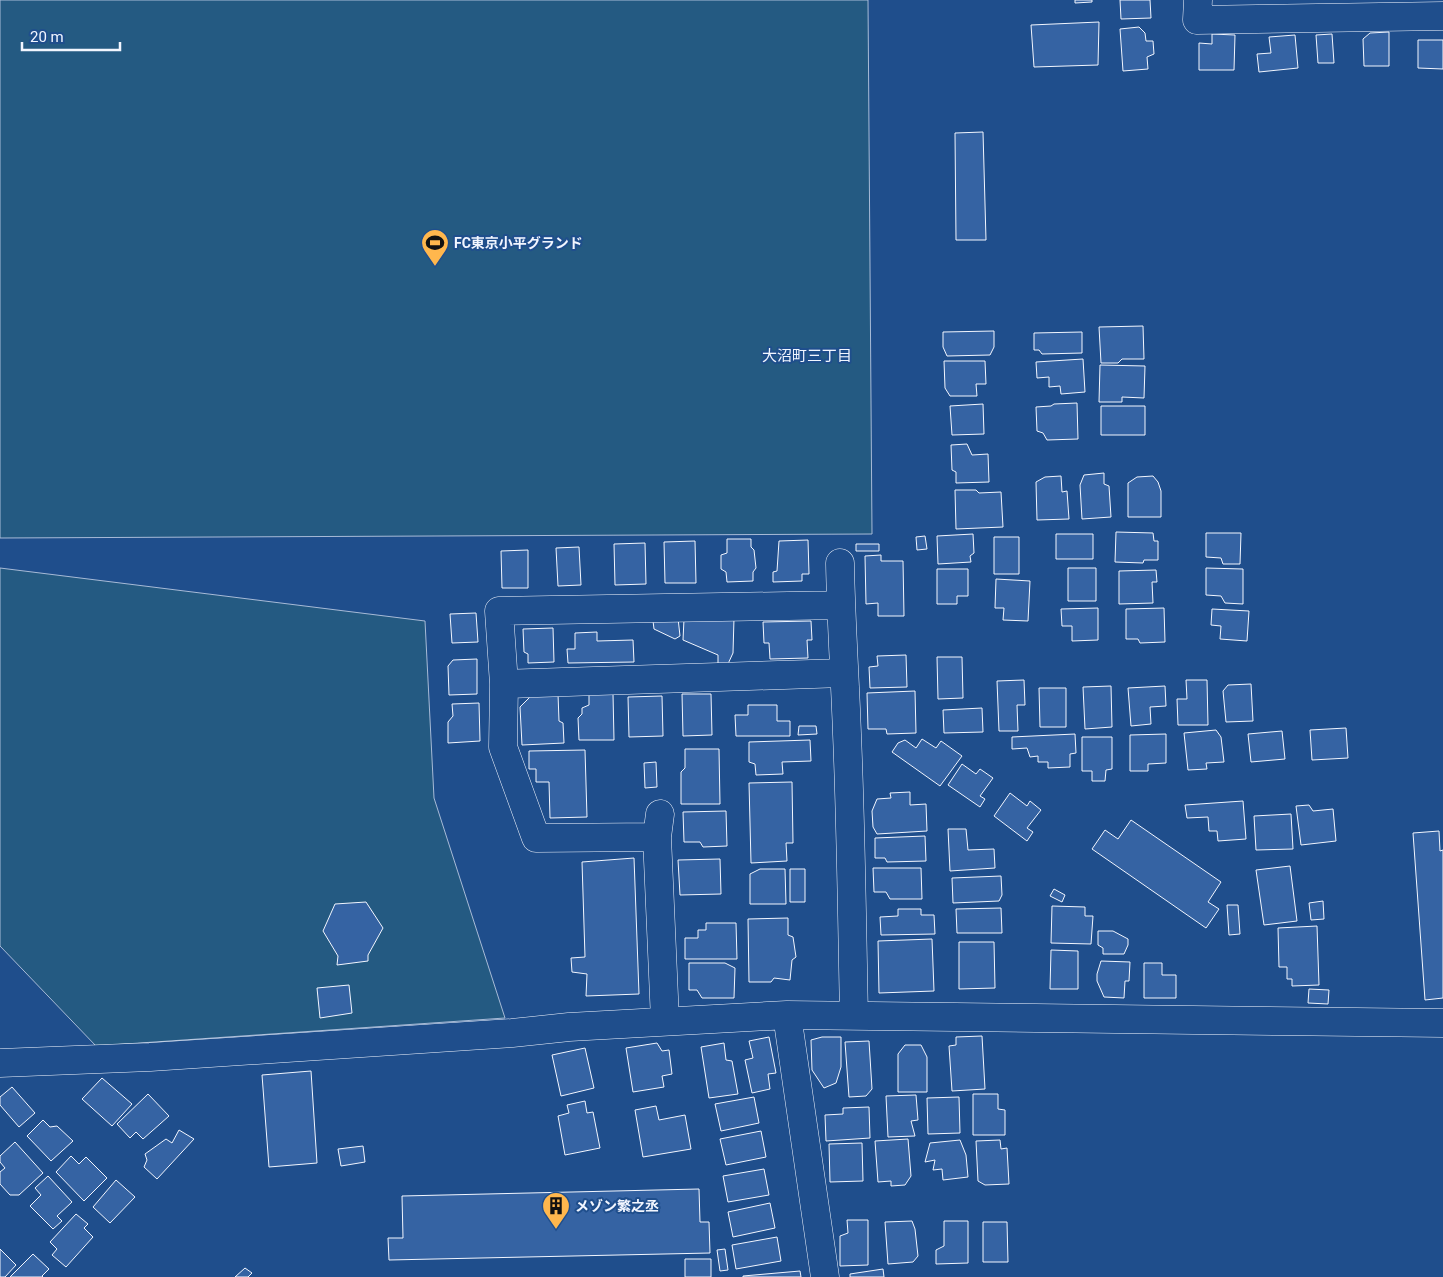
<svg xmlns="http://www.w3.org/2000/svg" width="1443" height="1277" font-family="Roboto,'Noto Sans JP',sans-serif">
<rect width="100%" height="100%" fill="#1f4e8c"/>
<path fill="#245a82" stroke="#a8bbd7" d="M0,0H868L872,534L0,538Z
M0,568L425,621L434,798L505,1018L96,1046L0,946Z"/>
<path fill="#3563a3" stroke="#f2f6ff" d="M1075,0H1092V2L1075,3Z
M1120,0H1150L1151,18L1121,19Z
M1099,22L1098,65L1034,67L1031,25Z
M1139,27L1145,33L1146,41H1153L1154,54L1147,57L1148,69L1123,71L1120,29Z
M1389,32V66H1364L1363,39L1370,33Z
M1212,34L1235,35L1234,70H1199V43L1212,44Z
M1332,34L1334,63H1318L1316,35Z
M1295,35L1298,68L1259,72L1257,54L1271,53L1269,37Z
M1418,40H1443V69L1418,68Z
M983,132L986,240H956L955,133Z
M1143,326L1144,359H1122L1118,363H1101L1099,327Z
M994,331V347L990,355L947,356L943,347V332Z
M1082,332V353L1042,354L1039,350H1034V333Z
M1083,359L1085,392L1061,394L1060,386L1049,387V377L1037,378L1036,362Z
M944,361H985L986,384H976L977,396H950L945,388Z
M1100,365L1145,366L1144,398L1122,397V402H1099Z
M1077,403L1078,439L1047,440L1043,433L1037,431L1036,407L1051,406L1054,404Z
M983,404L984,434L952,435L950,406Z
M1101,406H1145V435H1101Z
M967,444L972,455L988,454L989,482L956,483V472L952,470L951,445Z
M1104,473V484L1109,486L1111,517L1082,519L1080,485L1084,475Z
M1061,476L1062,492L1067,491L1069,519L1037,520L1036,482L1045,477Z
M1153,476L1158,482L1161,491V517H1128V483L1137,477Z
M955,490H976L979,493L1001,492L1003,527L956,529Z
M1116,532L1153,533L1154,541H1158V560H1144L1143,563L1115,562Z
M1206,533H1241L1240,564H1223L1221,558L1206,557Z
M973,534L974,553L970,556L971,562L938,564L937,536Z
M1056,534H1093V559H1056Z
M925,536L927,549L917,550L916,537Z
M994,537H1019V574H994Z
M727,539H751V547L754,550L756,568L753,572V581L727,582L726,572L721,569V555L727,553Z
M808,540L809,574H802V581L773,582V572L777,571L779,541Z
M695,541L696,583H665L664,542Z
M645,543L646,584L615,585L614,544Z
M856,544H879V551H856Z
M579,547L581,585L558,586L556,548Z
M528,550V588H502L501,551Z
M881,555V561H903L904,616H878V603L866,604L865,556Z
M1068,568H1096V601H1068Z
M1206,568L1243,569V604L1225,603L1221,596L1206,595Z
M937,569H968V596H957V604H937Z
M1156,570L1157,582H1152L1153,603L1119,604V571Z
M996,579L1030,581L1028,621L1003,620L1004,608H995Z
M1098,608V640L1072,641V626H1062L1061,609Z
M1164,608L1165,642L1140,643L1138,639H1126V609Z
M1212,609L1249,611L1247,641L1220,639L1221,626L1211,625Z
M476,613L478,642L452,643L450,614Z
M678,618L680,636L675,639L654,629L653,621Z
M734,618L733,653L727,666L718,667V655L683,640L684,619Z
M811,621L812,640H807L808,658L770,659L769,643H764L763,622Z
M553,628L554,662L528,663V654L524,652L523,629Z
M597,632V641L633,640L634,662L568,663L567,649H575V633Z
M906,655L907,687L870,688L869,667L878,666L877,656Z
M937,657H962L963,698L938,699Z
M477,659V694L449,695L448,666L453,660Z
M1024,680L1025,705H1017L1018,731H999L997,681Z
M1186,680H1207L1208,725H1178L1177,699H1187Z
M1251,684L1253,721L1226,722L1223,691L1228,685Z
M1111,686L1112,727L1085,729L1083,687Z
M1165,686L1166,706L1150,707L1151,724L1131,726L1128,688Z
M1039,688H1066V727H1040Z
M915,691L916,733L887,734L886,729H868L867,693Z
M558,694L559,721L563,723L564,743L522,745L520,707L532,695Z
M589,694H613L614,740H579L578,718L582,714V708L589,705Z
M682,694H711L712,735L683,736Z
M662,696L663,736L629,737L628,697Z
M479,703L480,741L448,743V722L453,716L452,704Z
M748,705H777V721H790V736H736L735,715H748Z
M982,708L983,732L944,733L943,710Z
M799,726H816L817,734L798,735Z
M1346,728L1348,758L1312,760L1310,730Z
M1216,730L1221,737L1224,762L1206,763L1207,769L1188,770L1184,733Z
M1282,731L1285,759L1251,762L1248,734Z
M1075,734L1076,753L1070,754V767L1048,768V762H1038V756L1030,757L1027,748L1012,749V737Z
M1166,734V763L1148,764V771H1130V735Z
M1082,737H1112V769L1106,770L1105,781H1092V771H1082Z
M922,739L936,748L941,741L962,756L940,786L892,752L898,743L905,740L916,748Z
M810,740L811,761L782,762L783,774L756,775L755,764L749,762V742Z
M685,749H719L720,804H681V772L685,768Z
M585,750L587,817L550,818L549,782H536V769H529V751Z
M656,762L657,787L645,788L644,763Z
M962,764L976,774L980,769L993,778L980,796L985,799L980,807L948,785Z
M792,782L793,843H786L787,861L751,863L749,783Z
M910,792V805L926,804L927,831L877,834L873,827L872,811L877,799L891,798L890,793Z
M1010,793L1027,806L1030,801L1041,810L1027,828L1033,832L1027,841L994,816Z
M1243,801L1246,839L1218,841L1217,831H1209L1208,817L1187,818L1185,805Z
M1309,805L1313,811L1333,809L1336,841L1301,845L1296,806Z
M726,811L727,846L703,847L700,842H684L683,812Z
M1291,814L1293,849L1256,850L1254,816Z
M1131,820L1221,882L1208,902L1219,909L1206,928L1092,849L1105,830L1118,839Z
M948,829H966L968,850L994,849L995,868L950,871Z
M1439,831L1440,851L1443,850V998L1425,1000L1413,833Z
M925,836L926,861L887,862L885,858H875V838Z
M634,858L639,994L586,996L587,974L572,972L571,958L585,957L582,862Z
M720,859L721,894L680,895L678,860Z
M1290,866L1297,921L1264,925L1256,870Z
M873,868H921L922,899H890L886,892H874Z
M760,869H785L786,904H750V874Z
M790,869H805V902H790Z
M1001,876L1002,895L999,901L953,903L952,878Z
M1054,889L1065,895L1062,902L1050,896Z
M1323,901L1324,919L1311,920L1309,903Z
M366,902L383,928L368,955V961L337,965L338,956L323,931L335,904Z
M1227,905H1238L1240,934L1229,935Z
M1052,906L1085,907V916H1093L1091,944L1051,943Z
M1001,908L1002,933H957L956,909Z
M898,909H921V915H934L935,934L881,935L880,917L898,916Z
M788,918V935L793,937L796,957L792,960L790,980L774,978L771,982H749L748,919Z
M706,923H736L737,959H685V938H698V930H706Z
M1317,926L1319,985L1292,986V979H1287V967H1279L1278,928Z
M1098,931H1113L1128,939V945L1124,954H1103V948L1098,945Z
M932,939L934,991L879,993L878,941Z
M959,942H994L995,988L959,989Z
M1051,950L1078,951V989H1050Z
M1101,961L1130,962L1129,981H1125L1124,998L1104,997L1097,981V974Z
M689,963H725L735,968L734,998H702L697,990H689Z
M1144,963H1162V975H1176V998H1144Z
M349,985L352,1013L320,1018L317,988Z
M1309,989L1329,990L1328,1004L1308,1003Z
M982,1036L985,1089L952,1091L949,1046L956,1045V1037Z
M769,1037L776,1073L768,1074L770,1089L752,1093L745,1060L753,1058L749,1041Z
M822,1037H841V1067L836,1083L824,1088L812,1070L811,1040Z
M869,1041L872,1089L866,1096L849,1097L845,1042Z
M657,1043L662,1051L669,1050L672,1074L662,1076L664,1087L633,1092L626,1048Z
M724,1043L726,1060L732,1061L738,1094L709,1098L701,1047Z
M905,1045H921L927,1057V1092H898V1054Z
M585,1048L594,1088L561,1096L552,1055Z
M311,1071L317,1163L269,1167L262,1075Z
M102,1078L132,1104L112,1126L82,1099Z
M12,1087L35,1113L19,1127L0,1105V1097Z
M148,1094L169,1116L143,1139L136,1132L130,1138L117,1124Z
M973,1094H998V1109L1005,1110V1135H973Z
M916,1095L918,1120L911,1121L915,1136L888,1137L886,1096Z
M754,1097L759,1123L721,1131L715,1104Z
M959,1097L960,1133L928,1134L927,1098Z
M585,1101L587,1113L593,1112L600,1148L565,1155L558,1116L569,1113L567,1105Z
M656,1106L659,1120L685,1115L691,1149L643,1157L635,1110Z
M869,1107L870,1138L826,1141L825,1115L843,1114V1108Z
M43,1120L50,1127L57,1126L73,1141L51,1161L27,1136Z
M179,1130L194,1139L157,1179L144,1167L147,1160L145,1154L166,1139L172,1143Z
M761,1131L766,1157L726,1165L720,1139Z
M908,1139L911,1176L905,1185L891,1186V1181L878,1182L875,1141Z
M960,1140L966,1155L968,1177L943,1180L942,1169L933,1170L935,1160L925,1162L930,1143Z
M1000,1140L1001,1149L1007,1148L1009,1184L985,1185L978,1181L976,1141Z
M15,1142L43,1173L19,1195H10L0,1184V1172L5,1168L0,1162V1156Z
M862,1143L863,1181L830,1182L829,1144Z
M363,1146L365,1162L341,1166L338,1149Z
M71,1156L79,1164L86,1157L107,1178L84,1201L56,1172Z
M764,1169L769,1195L728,1202L723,1176Z
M48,1176L72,1202L57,1216L62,1221L53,1229L30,1206L41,1195L35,1188Z
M116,1180L135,1197L110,1223L93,1207Z
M699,1189L700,1222H709L710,1253L389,1260L388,1238H403L402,1196Z
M770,1203L775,1228L733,1237L728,1212Z
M76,1214L88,1224L84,1228L93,1237L66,1267L52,1255L57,1249L50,1242Z
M847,1220H868V1265L840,1266V1236L848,1233Z
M912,1221L915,1229L918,1256L913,1262L888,1264L885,1222Z
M944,1221H968V1263L936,1264V1250L944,1246Z
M983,1222H1007L1008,1262H983Z
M777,1237L781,1261L736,1269L732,1245Z
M0,1249L16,1265L5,1277H0Z
M725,1249L728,1270L720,1271L717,1250Z
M33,1254L49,1269L42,1276L43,1277H10Z
M685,1259H711V1277H685Z
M245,1268L252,1273L248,1277H235Z
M883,1269L884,1277H850V1274Z
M800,1271L801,1277H743V1276Z"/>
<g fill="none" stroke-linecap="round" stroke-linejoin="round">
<defs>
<path id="minor" d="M1198,0L1197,20L1443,16
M840,563C841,620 845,677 847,734C851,828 852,922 854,1016
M504,684L843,673
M660,814L657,837L665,1020
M657,837L536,838L503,747L504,684L499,611L841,605
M787,1015L825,1277
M0,1063L150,1057L512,1033L569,1027L787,1015L1443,1023"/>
</defs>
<use href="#minor" stroke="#f2f6ff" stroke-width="29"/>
<use href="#minor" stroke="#1f4e8c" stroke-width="28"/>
</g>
<defs>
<symbol id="stadium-pin" viewBox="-11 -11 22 30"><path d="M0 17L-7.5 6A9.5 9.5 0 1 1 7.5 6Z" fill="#ffb74d" stroke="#1f4e8c"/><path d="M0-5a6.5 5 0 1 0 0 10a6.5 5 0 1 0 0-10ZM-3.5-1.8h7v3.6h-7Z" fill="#111"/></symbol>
<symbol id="building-pin" viewBox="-11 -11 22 30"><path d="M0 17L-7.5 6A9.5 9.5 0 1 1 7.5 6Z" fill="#ffb74d" stroke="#1f4e8c"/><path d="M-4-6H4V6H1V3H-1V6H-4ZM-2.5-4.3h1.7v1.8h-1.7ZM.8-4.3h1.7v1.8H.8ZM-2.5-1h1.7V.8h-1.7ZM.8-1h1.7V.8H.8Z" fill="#111"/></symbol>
</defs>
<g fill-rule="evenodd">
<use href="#stadium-pin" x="419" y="227" width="32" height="43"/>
<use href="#building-pin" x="540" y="1190" width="32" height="43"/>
</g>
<g text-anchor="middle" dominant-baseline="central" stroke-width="4" stroke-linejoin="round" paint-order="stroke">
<g font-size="14" font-weight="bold" fill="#f2f6ff" stroke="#1f4e8c" text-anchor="start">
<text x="454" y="243">FC東京小平グランド</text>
<text x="575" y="1206">メゾン繁之丞</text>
</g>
<g font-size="15" fill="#f2f6ff" stroke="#1f4e8c">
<text x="807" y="356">大沼町三丁目</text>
</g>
</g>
<path d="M22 42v8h98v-8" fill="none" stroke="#f2f6ff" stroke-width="2.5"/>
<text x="30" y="42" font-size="15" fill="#f2f6ff" stroke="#1f4e8c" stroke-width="4" paint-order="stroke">20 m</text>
</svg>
